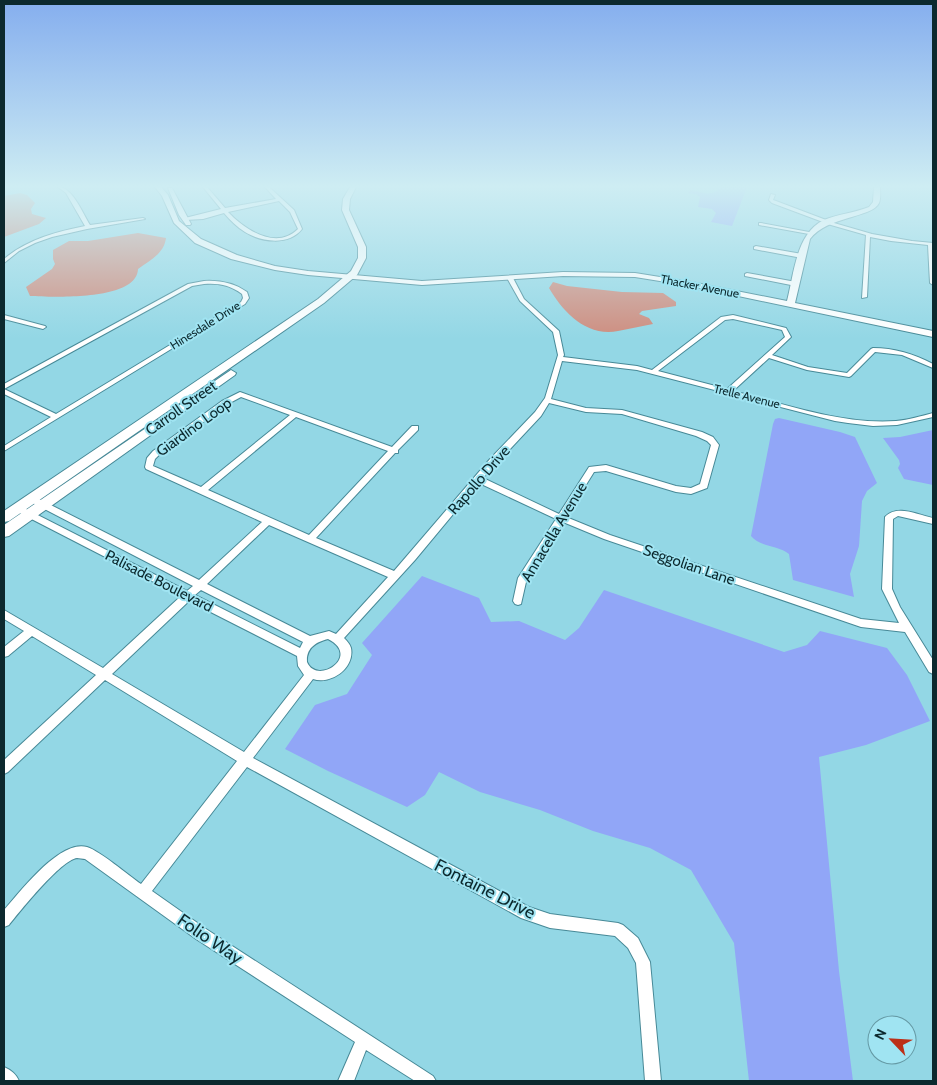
<svg xmlns="http://www.w3.org/2000/svg" width="937" height="1085" font-family="Cabin,sans-serif">
<rect width="100%" height="100%" fill="#93d7e5"/>
<path fill="#ce8d7f" d="M20,193L27,195L35,203L31,209L32,214L46,218L39,224L4,237V196Z
M138,233L166,238C164,254 150,260 138,269C137,301 53,297 30,296L26,287L52,269L55,264L53,259V250L69,241H88Z
M553,282L567,286L622,292L663,293L676,302V306L642,311L639,314L649,318L653,324C641,326 630,329 618,331C586,337 563,312 549,288Z"/>
<path fill="#91a6f7" d="M720,187H747L732,226L711,222L716,213L712,209L698,207L700,197L696,194L688,193L691,190C702,192 713,198 720,187Z
M779,418L840,432L855,437L876,481L877,483L867,491L862,501L859,546L850,574L854,597L793,580L789,554C778,545 760,547 751,536L773,424L775,419Z
M933,430V485L904,479L898,468L900,464L899,460L883,438L900,437Z
M422,576L479,598L491,622L519,621L565,640L579,628L604,590L784,652L807,645L820,631L887,648L907,675L930,721L866,745L819,757L839,971L853,1081H749L734,943L691,870L650,848L593,831L540,810L480,792L439,772L425,795L407,807L328,771L285,749L315,705L347,694L372,655L362,643Z"/>
<g fill="none" stroke-linecap="round" stroke-linejoin="round">
<defs>
<path id="street" d="M58,187C72,186 83,214 90,225L143,218L145,219L87,229L52,237L35,243L19,251L4,263V259C28,239 56,232 85,226L66,193Z
M203,187H207L225,208L276,199L265,187H269L294,210L302,229C289,246 261,242 245,232C237,227 230,220 224,213L203,219L185,220V218L221,209ZM279,201L290,212L298,229C276,251 244,229 228,212Z
M771,194L775,195L773,200L776,201L834,223L872,234L912,241L933,243V285L930,283L928,245L891,241L870,237L867,297L862,298L866,235L831,225L772,203L769,200Z
M761,223L809,232L811,233L809,234L759,225V223Z
M756,246L802,254L805,256L802,258L754,249V247Z
M747,273L796,282L799,284L796,286L745,276V274Z
M510,276L513,278L524,299L559,331L564,355L563,357L637,366L652,370L721,317L733,315L786,328L791,337L772,355L808,367L847,373L871,349L873,348C894,348 914,354 933,364V368L902,355L875,352L851,376L849,377L807,370L769,358L733,391C784,404 843,425 896,421C909,420 921,416 933,413V417L897,425L873,426L848,423L835,421L637,370L562,361L551,399L586,408L622,410L702,432L713,437L719,445L707,488L691,494L676,492L606,471L594,472L566,517L610,535L861,619L899,623L882,589L885,517C897,504 918,515 933,518V524L898,516L893,519L892,589L900,607L933,660V674L929,672L905,632L861,627L604,539L563,522L526,582L521,604L518,605L515,604L513,601L518,578L556,519L479,483L415,560L344,638C347,641 350,644 351,648C355,668 331,685 313,679L253,758L529,907L550,914L618,923L623,925L638,938L650,962L661,1081H645L636,963L628,948L615,936L550,928L521,918L247,767L152,891L206,929L433,1076L436,1081H415L366,1050L354,1081H338L355,1042L196,939L85,859C83,859 79,858 77,858C61,860 20,911 9,925L4,927V910C20,892 60,839 87,847C100,851 128,875 141,884L237,761L105,680L8,772L4,774V760L96,675L32,636L8,656L4,657V647L24,631L4,619V610L103,668L181,596L14,510L13,508L14,506H20L187,591L193,586L27,500L26,498L30,495L33,496L199,580L262,522L146,469L145,467L147,458L153,451L222,401L240,392L392,447L412,426H418V430L398,450V453H395L316,538L394,571L490,459L535,412L545,398L558,355L553,332L520,301L507,278ZM733,319L782,330L785,337L727,389L658,371L725,320ZM241,397L290,415L201,487L153,466L155,459L159,455L226,405ZM549,403L586,412L622,414L696,436L707,441L711,445L700,484L691,488L676,486L606,465L589,467L559,514L483,478L541,416ZM296,417L388,451L309,535L208,490ZM269,525L388,577L336,634L329,631L310,636L207,584ZM201,590L303,642L300,648L195,595ZM189,601L297,656L298,666L304,675L244,752L112,674ZM328,639C362,656 317,686 307,662C306,648 316,642 328,639Z
M204,281C220,280 234,283 247,292L249,298L245,304L4,451V446L51,417L4,394V384L188,284ZM204,284C219,283 230,285 242,294L243,298L241,302L56,414L4,389L192,286Z
M4,315L45,326L46,327L43,329L4,319Z
M4,1067C11,1070 16,1074 19,1081H4Z"/>
<path id="secondary" d="M155,187H161L168,195L179,221L201,239L237,255L275,266L308,271L422,281L563,272L635,273L691,282L787,301C794,274 796,233 824,220C838,214 854,213 869,207L873,202L874,187H880C880,191 881,198 879,203C872,218 827,216 810,239L795,303L933,331V337L691,286L635,277L563,276L422,285L308,275L275,270L231,259L195,243L174,223L162,196Z
M168,188H172L191,224L190,225H186L179,215Z"/>
<path id="primary" d="M350,187H356L350,199L349,210L366,247V258L357,275L324,303L9,521L4,522V511L318,299L351,271L358,258V247L342,210L343,199Z
M231,370L236,373L235,375L9,536L4,537V525Z"/>
</defs>
<use href="#street" stroke="#478997" stroke-width="2"/>
<use href="#secondary" stroke="#478997" stroke-width="2"/>
<use href="#primary" stroke="#478997" stroke-width="2"/>
<use href="#street" fill="#fff" fill-rule="evenodd"/>
<use href="#secondary" fill="#fff" fill-rule="evenodd"/>
<use href="#primary" fill="#fff" fill-rule="evenodd"/>
</g>
<linearGradient id="sky" x2="0" y2="1"><stop stop-color="#85aeee"/><stop offset="0.55" stop-color="#ceedf3"/><stop offset="1" stop-color="#ceedf3" stop-opacity="0"/></linearGradient>
<rect width="937" height="339" fill="url(#sky)"/>
<g text-anchor="middle" dominant-baseline="central" stroke-width="4" stroke-linejoin="round" paint-order="stroke">
<g font-size="12" fill="#0c292e" stroke="#a0e4f2">
<text transform="translate(700 286) rotate(11)">Thacker Avenue</text>
<text transform="translate(205 325) rotate(-32)">Hinesdale Drive</text>
<text transform="translate(747 396) rotate(14)">Trelle Avenue</text>
</g>
<g font-size="15" fill="#0c292e" stroke="#a0e4f2">
<text transform="translate(181 408) rotate(-35)">Carroll Street</text>
<text transform="translate(194 427) rotate(-36)">Giardino Loop</text>
<text transform="translate(479 480) rotate(-49)">Rapollo Drive</text>
<text transform="translate(554 532) rotate(-59)">Annacella Avenue</text>
<text transform="translate(689 565) rotate(19)">Seggolian Lane</text>
<text transform="translate(159 581) rotate(27)">Palisade Boulevard</text>
</g>
<g font-size="18" fill="#0c292e" stroke="#a0e4f2">
<text transform="translate(485 889) rotate(27)">Fontaine Drive</text>
<text transform="translate(210 939) rotate(34)">Folio Way</text>
</g>
</g>
<rect width="937" height="1085" fill="none" stroke="#0c292e" stroke-width="10"/>
<g transform="translate(892 1040) rotate(295)"><circle r="24" fill="#a0e4f2" stroke="#6599a4"/>
<path d="M0-4L9 19L0 12L-9 19Z" fill="#bc3018"/>
<text y="-8" font-size="14" font-weight="bold" text-anchor="middle" fill="#0c292e">N</text>
</g>
</svg>
